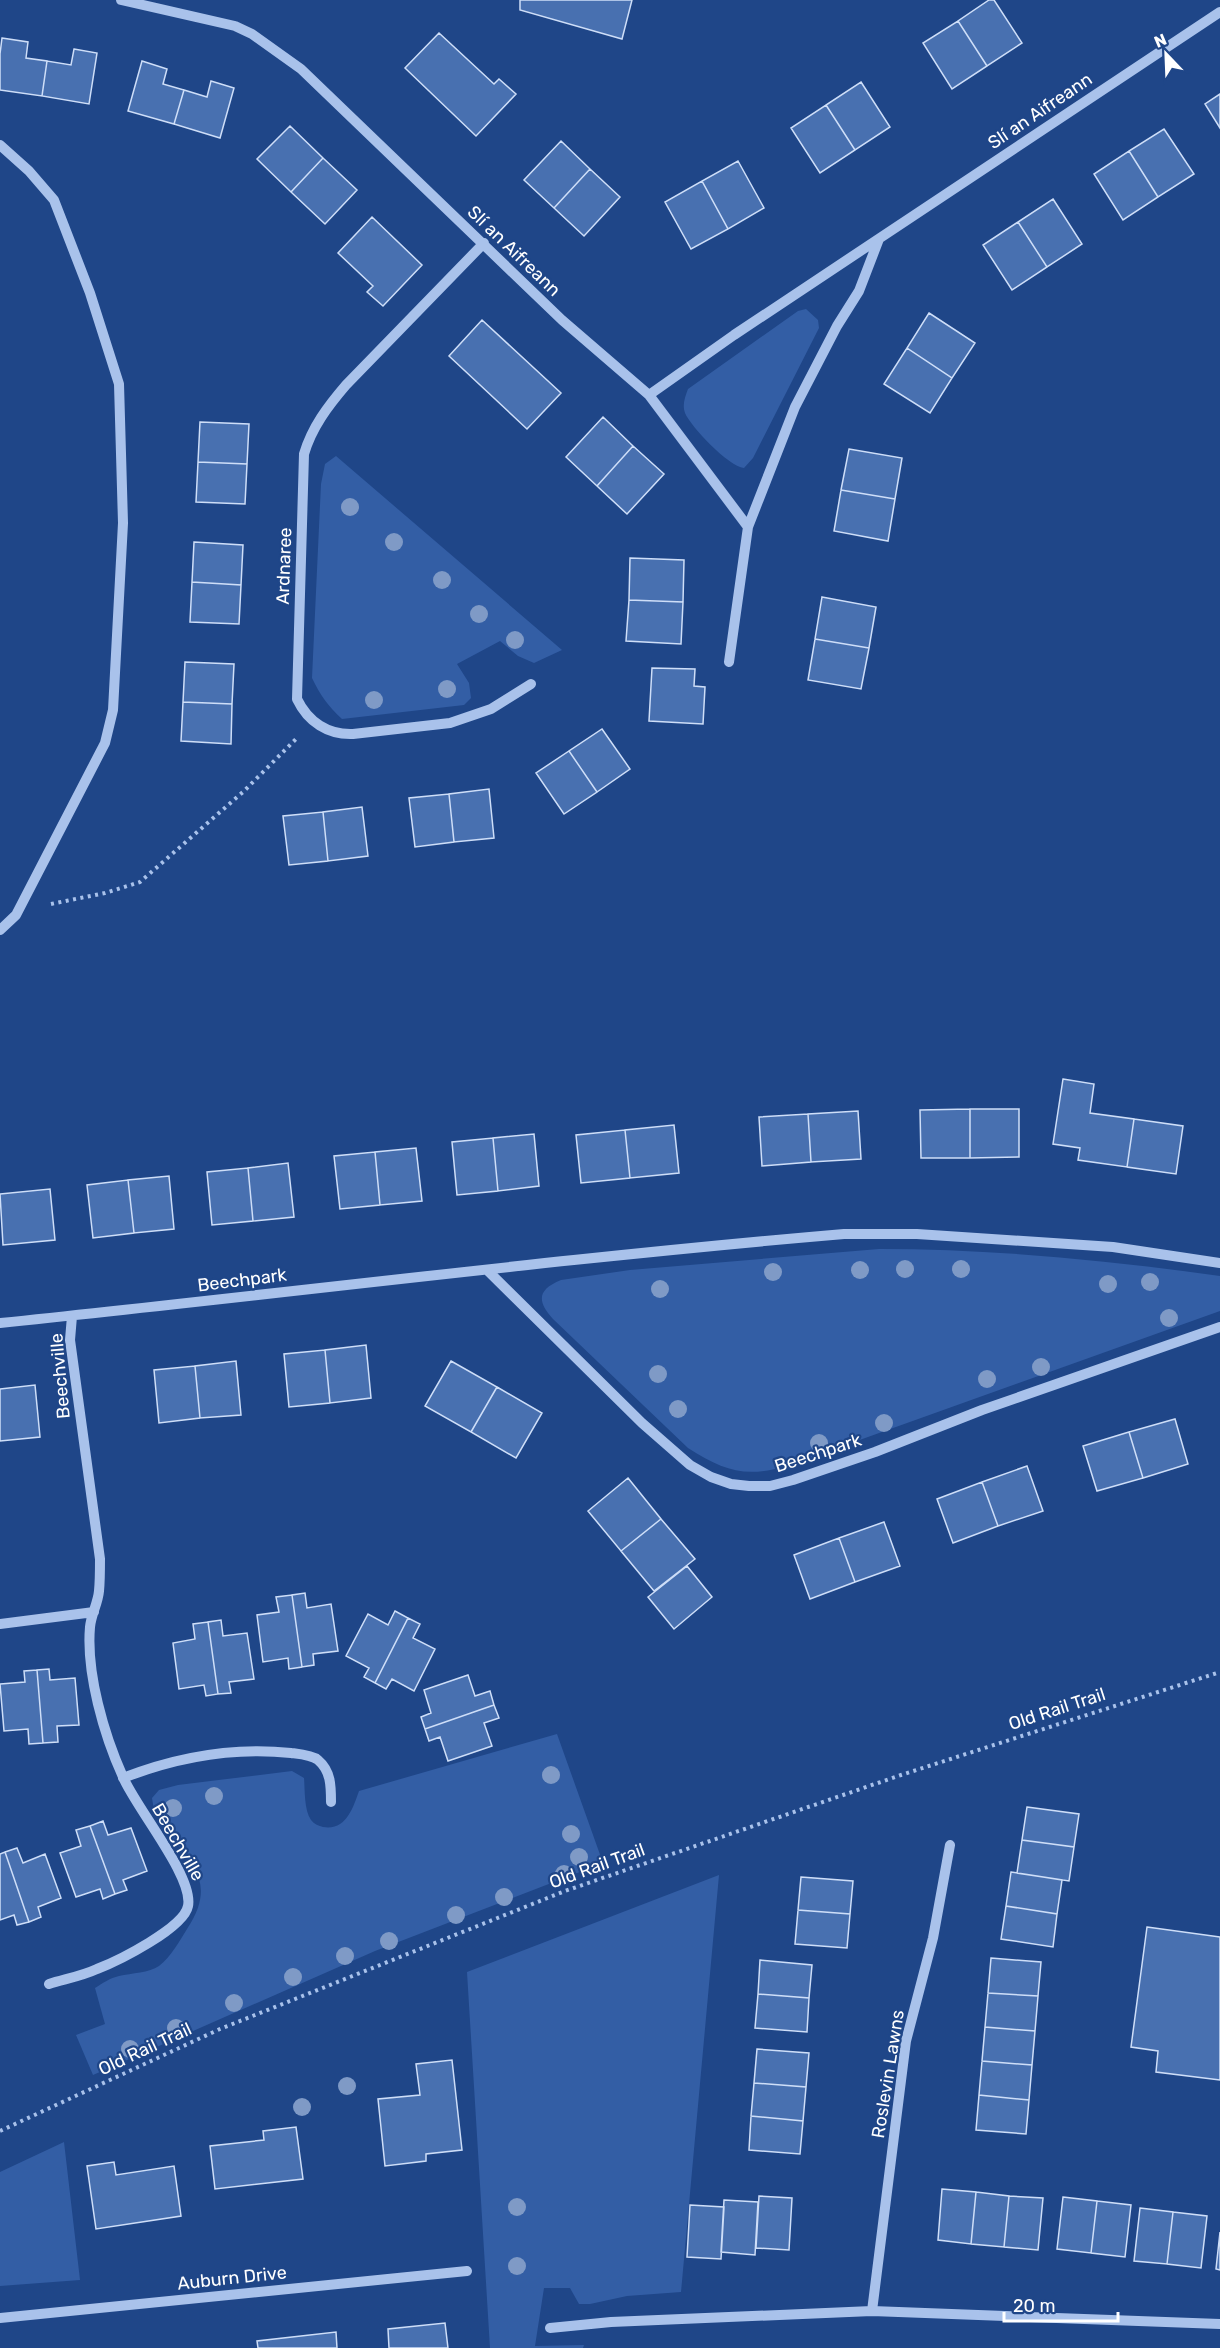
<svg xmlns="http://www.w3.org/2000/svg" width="1220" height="2348" font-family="Rubik,sans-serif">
<rect width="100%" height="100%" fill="#1f4688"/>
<path fill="#335ea5" d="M806,309L818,320L819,328L753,458L744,468C728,466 691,427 685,413C682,405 685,397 688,389L798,311Z
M336,456L562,650L534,663L518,656L500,641L457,664L469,683L471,698L464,705L342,719C328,706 320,695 312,678L321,484L325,464Z
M879,1249C993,1249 1107,1260 1220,1276V1311L787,1466C745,1478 724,1471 688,1448L553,1319C537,1301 537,1290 561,1280L630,1270Z
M557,1734L603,1863L375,1951L93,2075L76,2035L105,2024L95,1988C103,1983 110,1978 119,1976C132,1973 149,1973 159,1966C171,1957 180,1940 187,1929C231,1863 157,1849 152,1798L159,1790L178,1785L292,1771L304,1778C305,1790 304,1810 311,1820C314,1824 319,1826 323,1827C346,1831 353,1808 359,1791Z
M719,1875L681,2292L627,2296L590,2304H579L570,2288H544L535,2346L584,2345L583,2348H490L467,1972Z
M64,2142L80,2280L0,2286V2172Z"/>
<path fill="#4870b0" stroke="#cedef8" stroke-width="1.5" d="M520,0H632L622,39L520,10Z
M989,0H994L1022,43L987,66L958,21Z
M958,21L987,66L952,89L923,43Z
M439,33L494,84L499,79L516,94L476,136L405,68Z
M2,38L28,42L26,58L47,61L42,96L0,90V54Z
M74,49L97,53L89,104L42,96L47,61L71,65Z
M142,61L167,69L163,84L184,90L174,124L128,111Z
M211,81L234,88L220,138L174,124L184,90L207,97Z
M861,82L890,127L855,150L826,105Z
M1220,94V128L1205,104Z
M826,105L855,150L820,173L791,128Z
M290,126L323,158L291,192L257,159Z
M1164,129L1194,174L1158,197L1129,151Z
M561,141L590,169L554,208L524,180Z
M1129,151L1158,197L1123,220L1094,174Z
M323,158L357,190L325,224L291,192Z
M738,161L764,208L728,229L702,181Z
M590,169L620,197L584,236L554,208Z
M702,181L728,229L691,249L665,202Z
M1053,199L1082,244L1047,267L1018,222Z
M372,217L422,265L383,306L367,292L373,286L338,253Z
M1018,222L1047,267L1012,290L983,245Z
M929,313L975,343L952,378L907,348Z
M482,320L561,393L527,429L449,356Z
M907,348L952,378L930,413L884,384Z
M603,417L633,446L597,486L566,457Z
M200,422L249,424L247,464L198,462Z
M633,446L664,474L627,514L597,486Z
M849,449L902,458L895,499L841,490Z
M198,462L247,464L245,504L196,502Z
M841,490L895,499L888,541L834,531Z
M194,542L243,545L241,585L192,582Z
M630,558L684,560L683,602L629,600Z
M192,582L241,585L239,624L190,622Z
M822,597L876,607L869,648L815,639Z
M629,600L683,602L681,644L626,641Z
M815,639L869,648L861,689L808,680Z
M185,662L234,664L232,704L183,702Z
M652,668L695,669L694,686L705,687L703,724L649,721Z
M183,702L232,704L231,744L181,741Z
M602,729L630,769L597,792L569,751Z
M569,751L597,792L564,814L536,773Z
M489,789L494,838L454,842L449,794Z
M449,794L454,842L415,847L409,798Z
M362,807L368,856L328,861L323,812Z
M323,812L328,861L289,865L283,816Z
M1063,1079L1094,1084L1090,1113L1134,1119L1127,1167L1078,1160L1080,1148L1053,1144Z
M970,1109H1019V1157L970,1158Z
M970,1109V1158H921L920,1110Z
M858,1111L861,1159L811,1162L808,1114Z
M808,1114L811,1162L762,1166L759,1117Z
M1134,1119L1183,1126L1176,1174L1127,1167Z
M674,1125L679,1173L630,1178L625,1130Z
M625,1130L630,1178L581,1183L576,1135Z
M534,1134L539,1186L498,1191L493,1138Z
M493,1138L498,1191L457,1195L452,1142Z
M416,1148L422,1201L380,1205L375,1152Z
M375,1152L380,1205L340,1209L334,1156Z
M288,1163L294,1217L253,1221L248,1168Z
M248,1168L253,1221L212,1225L207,1172Z
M169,1176L174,1229L134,1233L128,1180Z
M128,1180L134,1233L93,1238L87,1185Z
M50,1189L55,1240L3,1245L0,1194Z
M366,1345L371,1398L330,1403L325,1350Z
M325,1350L330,1403L289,1407L284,1354Z
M236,1361L241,1415L200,1418L195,1366Z
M451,1361L497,1387L471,1432L425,1406Z
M195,1366L200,1418L159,1423L154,1370Z
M35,1385L40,1437L0,1441V1389Z
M497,1387L542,1413L516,1458L471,1432Z
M1175,1419L1188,1464L1143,1478L1129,1432Z
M1129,1432L1143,1478L1097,1491L1083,1446Z
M1027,1466L1043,1511L998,1526L982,1482Z
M628,1478L661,1519L621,1551L588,1511Z
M982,1482L998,1526L953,1543L937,1499Z
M661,1519L695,1559L654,1591L621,1551Z
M884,1522L900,1566L855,1582L839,1538Z
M839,1538L855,1582L810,1599L794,1555Z
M687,1566L712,1597L674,1629L648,1597Z
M305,1593L307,1608L331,1604L338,1651L313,1654L314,1665L302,1667L292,1595Z
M292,1595L302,1667L289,1669L288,1658L263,1662L257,1615L279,1612L276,1597Z
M395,1611L408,1618L375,1683L364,1677L369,1668L346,1656L368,1614L388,1625Z
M408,1618L420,1624L413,1638L435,1649L414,1691L392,1679L386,1689L375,1683Z
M221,1620L223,1636L247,1633L254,1679L229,1682L231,1693L218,1694L208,1622Z
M208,1622L218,1694L206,1696L204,1685L179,1689L173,1643L195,1639L193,1624Z
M49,1669L50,1680L75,1678L79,1725L57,1726L58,1742L43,1743L37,1670Z
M37,1670L43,1743L29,1744L28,1729L4,1731L0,1684L25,1682L24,1671Z
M468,1675L475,1696L490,1691L494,1705L425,1729L421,1717L431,1713L424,1690Z
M494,1705L499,1718L484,1723L492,1746L448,1761L440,1737L429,1741L425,1729Z
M1027,1807L1079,1814L1074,1847L1022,1840Z
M103,1821L108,1835L131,1828L147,1871L123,1880L127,1890L115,1894L90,1826Z
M90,1826L115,1894L103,1899L100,1889L76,1897L60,1853L81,1846L76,1830Z
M1022,1840L1074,1847L1069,1881L1017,1873Z
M17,1848L23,1863L45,1854L61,1898L38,1907L41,1917L29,1922L5,1852Z
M5,1852L29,1922L17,1925L14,1915L0,1920V1854Z
M1011,1872L1062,1880L1057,1914L1006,1906Z
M801,1877L853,1881L850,1914L798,1910Z
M1006,1906L1057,1914L1053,1947L1001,1939Z
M798,1910L850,1914L847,1948L795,1944Z
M1147,1927L1220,1937V2080L1156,2072L1158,2051L1131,2047Z
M991,1958L1041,1962L1038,1996L988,1993Z
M760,1960L812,1965L809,1998L758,1994Z
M988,1993L1038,1996L1035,2031L985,2027Z
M758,1994L809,1998L807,2032L755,2028Z
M985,2027L1035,2031L1032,2065L982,2061Z
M757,2049L809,2053L806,2087L754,2083Z
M452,2060L462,2150L426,2154V2161L385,2166L378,2099L420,2095L416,2064Z
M982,2061L1032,2065L1029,2100L979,2095Z
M754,2083L806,2087L803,2121L751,2116Z
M979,2095L1029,2100L1026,2134L976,2130Z
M751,2116L803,2121L800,2154L749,2150Z
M296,2127L303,2179L215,2189L210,2146L264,2140L263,2131Z
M114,2162L116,2175L174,2166L181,2216L96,2229L87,2166Z
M942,2189L976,2192L971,2244L938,2240Z
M976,2192L1009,2196L1004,2247L971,2244Z
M759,2196L792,2198L789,2250L756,2248Z
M1009,2196L1043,2198L1038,2250L1004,2247Z
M1063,2197L1097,2201L1091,2253L1057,2249Z
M724,2200L758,2202L755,2255L721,2252Z
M1097,2201L1131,2205L1125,2257L1091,2253Z
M690,2205L724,2207L721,2259L687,2257Z
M1140,2208L1173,2212L1167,2264L1134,2261Z
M1173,2212L1207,2216L1201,2268L1167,2264Z
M1220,2232V2270L1216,2269Z
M445,2323L448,2348H389L388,2329Z
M336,2332L337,2348H258L257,2341Z"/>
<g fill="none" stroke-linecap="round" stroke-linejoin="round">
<path stroke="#a9c2eb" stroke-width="4" stroke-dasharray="3 4.5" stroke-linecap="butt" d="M51,904L105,893L140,882L243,792L296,739
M0,2131L220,2029L565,1891L901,1775L1220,1672"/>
<path stroke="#a9c2eb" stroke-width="10" d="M121,0L235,26L252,34L301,69L562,320L649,395L748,527L729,662
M0,145L29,171L54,200L90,293L119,384L123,523L113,710L105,743L16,915L0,930
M484,243L346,385C328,406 312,427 304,454L297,699C308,722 328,735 353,734L450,723L491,709L531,684
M649,395L734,335L1220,12
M748,527L795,407L837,326L859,291L879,239
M488,1271L642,1423L690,1465L711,1477L731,1484L749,1486H770L793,1480L875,1452L982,1410L1220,1327
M0,1323C281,1294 562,1258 844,1234H917L1113,1247L1220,1263
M0,1624L94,1612
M123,1778C177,1757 234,1747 291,1753C299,1754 312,1755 318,1760C331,1771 331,1786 331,1802
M950,1845L933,1938L906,2041L872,2311L1220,2324
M49,1984C65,1979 82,1976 97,1969C118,1961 184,1928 188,1906C194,1877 136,1808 123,1777C104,1735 86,1673 90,1627C91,1615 98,1603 99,1591C100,1581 100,1570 100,1559L70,1340L72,1316
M0,2318L467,2271
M550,2328L611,2322L872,2311"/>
</g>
<g fill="#7f9ac6">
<circle cx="350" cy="507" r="9"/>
<circle cx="394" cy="542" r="9"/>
<circle cx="442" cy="580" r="9"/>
<circle cx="479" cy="614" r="9"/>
<circle cx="515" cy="640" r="9"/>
<circle cx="447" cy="689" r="9"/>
<circle cx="374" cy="700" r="9"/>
<circle cx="905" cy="1269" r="9"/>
<circle cx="961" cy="1269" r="9"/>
<circle cx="860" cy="1270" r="9"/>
<circle cx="773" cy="1272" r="9"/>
<circle cx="1150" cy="1282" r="9"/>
<circle cx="1108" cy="1284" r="9"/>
<circle cx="660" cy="1289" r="9"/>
<circle cx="1169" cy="1318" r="9"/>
<circle cx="1041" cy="1367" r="9"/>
<circle cx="658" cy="1374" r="9"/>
<circle cx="987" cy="1379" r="9"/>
<circle cx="678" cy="1409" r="9"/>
<circle cx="884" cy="1423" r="9"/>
<circle cx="819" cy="1443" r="9"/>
<circle cx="551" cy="1775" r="9"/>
<circle cx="214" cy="1796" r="9"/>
<circle cx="173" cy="1808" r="9"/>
<circle cx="571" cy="1834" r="9"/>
<circle cx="579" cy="1857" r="9"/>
<circle cx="564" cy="1874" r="9"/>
<circle cx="504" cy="1897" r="9"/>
<circle cx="456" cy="1915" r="9"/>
<circle cx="389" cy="1941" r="9"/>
<circle cx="345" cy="1956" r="9"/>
<circle cx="293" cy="1977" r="9"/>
<circle cx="234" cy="2003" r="9"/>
<circle cx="176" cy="2028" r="9"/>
<circle cx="130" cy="2049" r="9"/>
<circle cx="347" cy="2086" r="9"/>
<circle cx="302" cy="2107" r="9"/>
<circle cx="517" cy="2207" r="9"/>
<circle cx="517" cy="2266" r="9"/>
</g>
<g text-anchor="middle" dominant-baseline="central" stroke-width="4.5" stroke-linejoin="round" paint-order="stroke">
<g font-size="18" fill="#fff" stroke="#1f4688">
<text transform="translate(1040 111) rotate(-34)">Slí an Aifreann</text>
<text transform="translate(514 251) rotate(44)">Slí an Aifreann</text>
<text transform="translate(284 566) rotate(-88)">Ardnaree</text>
<text transform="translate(242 1280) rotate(-7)">Beechpark</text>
<text transform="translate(60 1376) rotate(-95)">Beechville</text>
<text transform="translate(818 1453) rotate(-18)">Beechpark</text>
<text transform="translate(1057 1709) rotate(-18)">Old Rail Trail</text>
<text transform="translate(178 1842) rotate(60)">Beechville</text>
<text transform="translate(597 1866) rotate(-20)">Old Rail Trail</text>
<text transform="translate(145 2049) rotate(-25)">Old Rail Trail</text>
<text transform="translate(888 2074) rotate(-81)">Roslevin Lawns</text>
<text transform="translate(232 2278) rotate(-6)">Auburn Drive</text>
</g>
</g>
<g transform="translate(1166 54) rotate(337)" stroke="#1f4688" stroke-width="4.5" paint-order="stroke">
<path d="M0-4.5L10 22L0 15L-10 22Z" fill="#ffffff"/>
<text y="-9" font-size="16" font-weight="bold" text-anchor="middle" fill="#ffffff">N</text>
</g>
<path d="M1004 2312v9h114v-9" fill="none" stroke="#ffffff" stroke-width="3"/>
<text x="1013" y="2312" font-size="18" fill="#ffffff" stroke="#1f4688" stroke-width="4.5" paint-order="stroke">20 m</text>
</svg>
